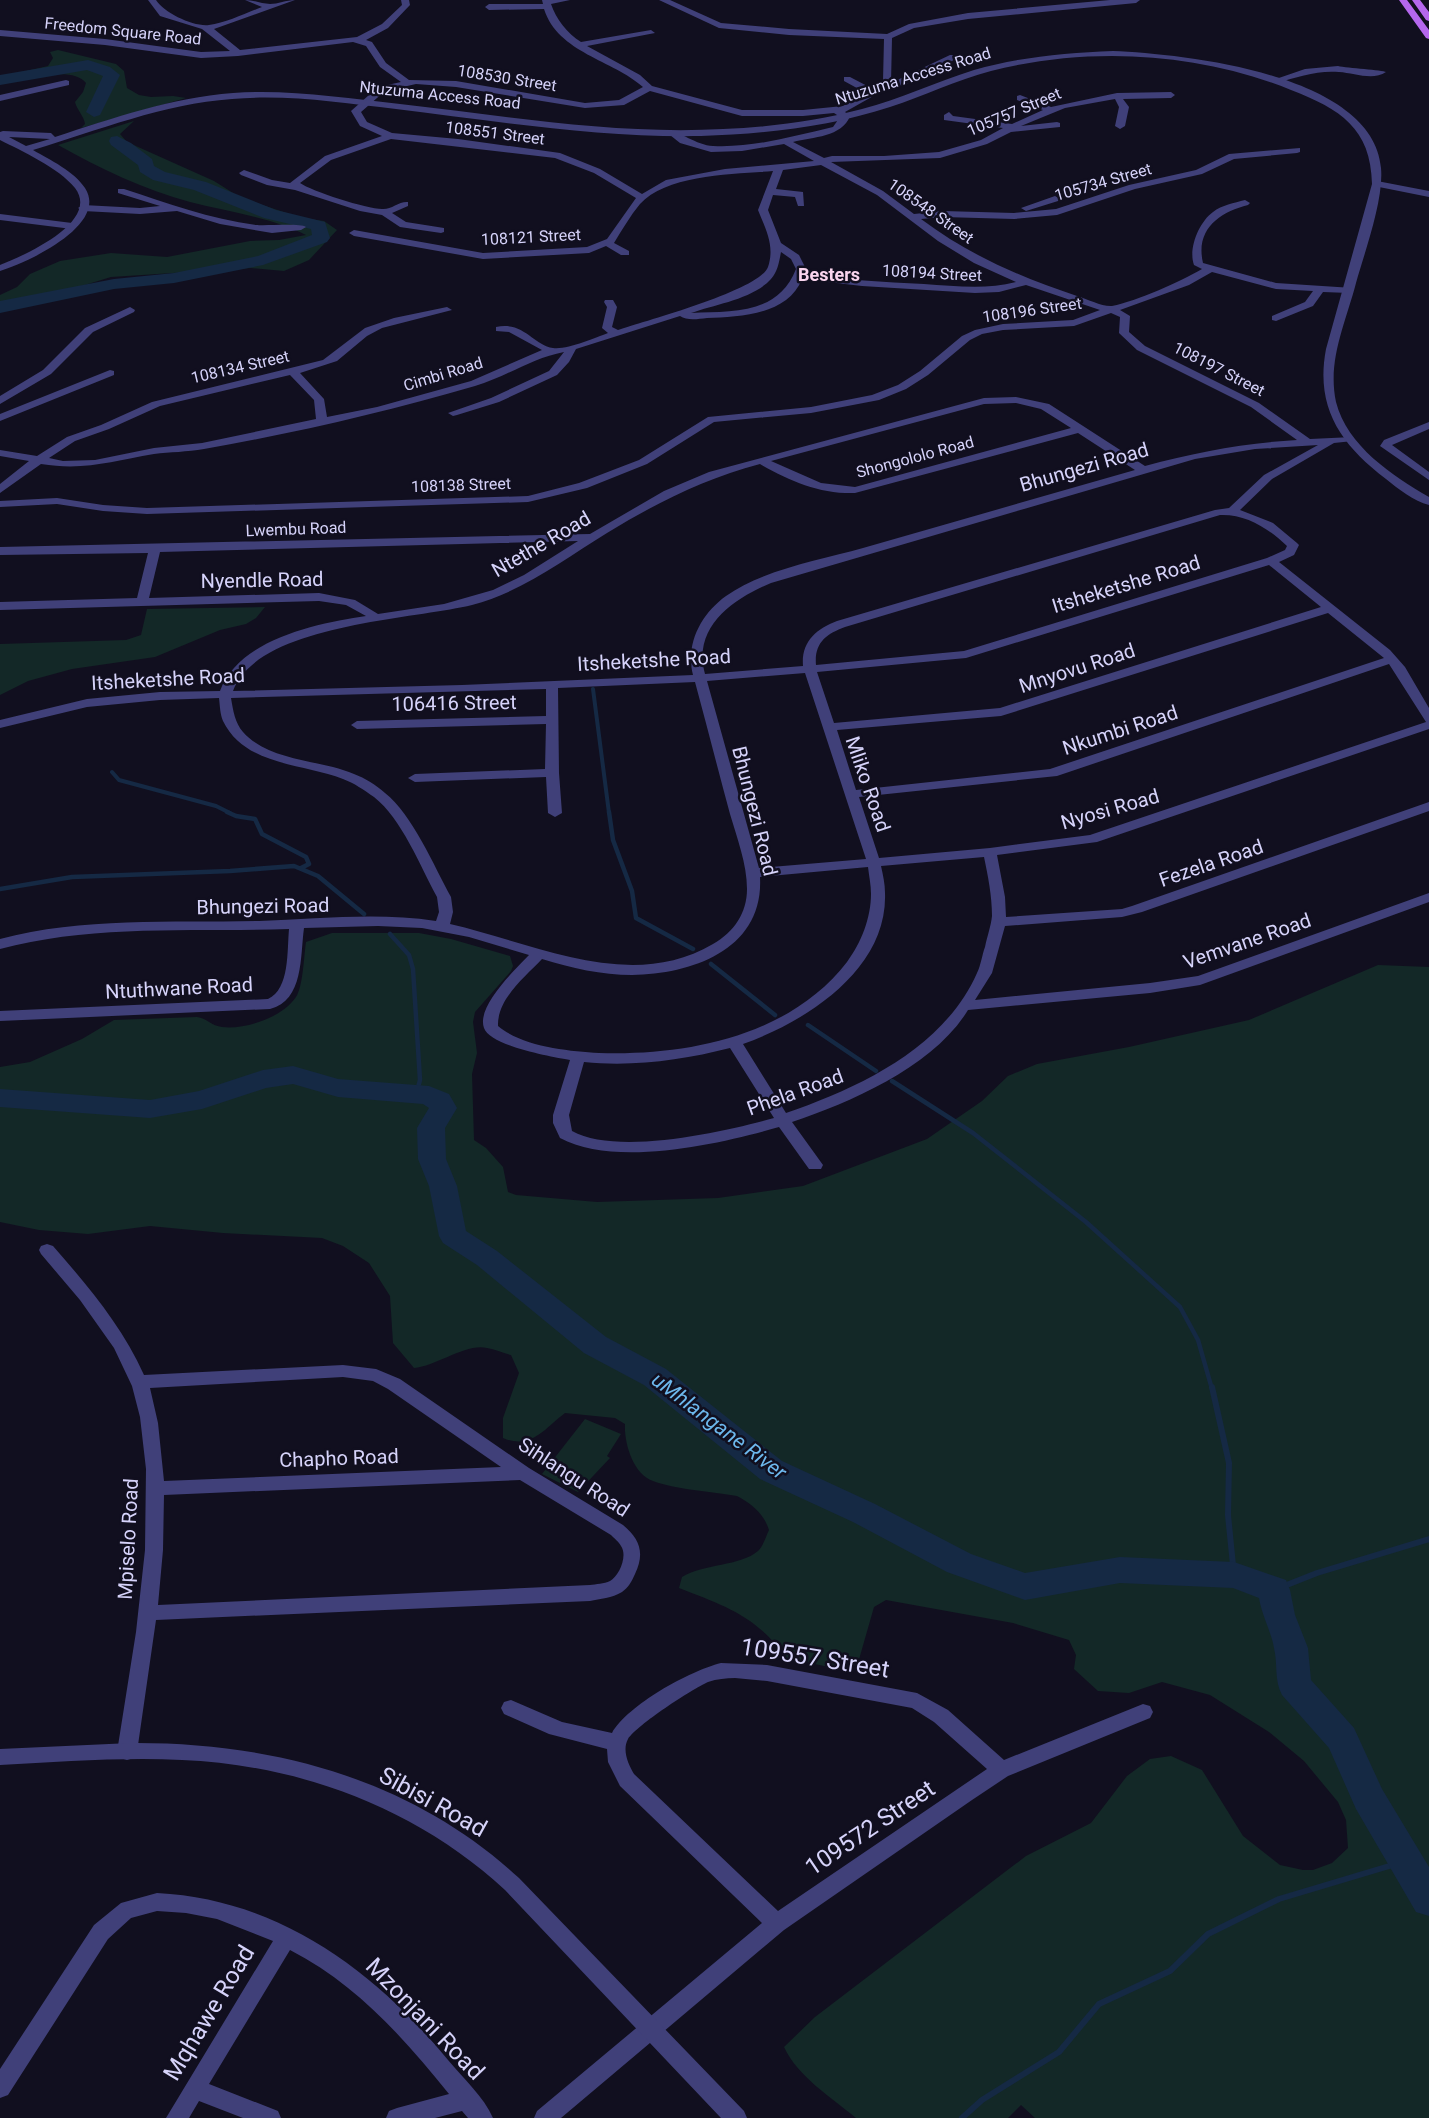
<svg xmlns="http://www.w3.org/2000/svg" width="1429" height="2118" font-family="Roboto,sans-serif">
<rect width="100%" height="100%" fill="#110f1f"/>
<path fill="#132827" d="M58,50L116,64L124,71L127,88L139,95L151,97L173,96L186,98L81,128L85,124C84,116 77,110 75,102L83,92L86,83C72,64 20,81 0,84V77L48,66L53,58L50,52Z
M134,121L120,134L127,142L214,181L241,198L302,218L324,221L337,230L309,260L284,271L251,268L111,277L0,311V295L17,287L30,274L60,261L111,253L167,257L250,241L279,240L306,235C270,217 229,212 190,202C145,190 99,168 58,145Z
M265,607L256,618L246,624L220,630L155,657L72,669L28,681L0,695V644L126,640L141,635L147,609Z
M332,933H419L451,939L510,956L513,966L511,971L475,1012L473,1022L477,1053L472,1074L474,1140L486,1148L503,1167L508,1192L516,1195L597,1202L718,1198L803,1186L927,1139L982,1101L1008,1076L1037,1064L1129,1047L1249,1020L1378,965L1429,967V2118H1035L1021,2105L1008,2118H856C831,2097 798,2077 784,2047L815,2017L1026,1856L1091,1823L1127,1776L1150,1759L1171,1756L1202,1770L1243,1836L1280,1865L1303,1870H1313L1332,1863L1348,1848L1346,1820L1338,1802L1304,1761L1269,1732L1210,1695L1162,1682L1129,1693L1098,1691L1074,1669L1076,1655L1069,1640L1013,1623L886,1600L874,1607L858,1663L848,1671L786,1658C757,1616 725,1606 679,1588L682,1577C703,1564 741,1566 758,1551C763,1547 766,1536 769,1530C764,1514 752,1504 737,1496C713,1492 674,1489 653,1481C633,1474 624,1443 625,1424L615,1418L565,1413C544,1429 531,1450 503,1438V1418L519,1373L511,1355C503,1353 495,1349 487,1348C466,1343 437,1366 414,1368L393,1343L390,1296L369,1263L343,1246L322,1238L223,1233L150,1226L88,1234L39,1230L0,1222V1067L30,1062L82,1039L114,1020L197,1017C206,1018 212,1026 222,1027C245,1030 283,1017 296,997C303,987 304,955 306,942Z
M585,1419L621,1434L607,1456L610,1458L578,1492L542,1474Z"/>
<g fill="none" stroke-linecap="round" stroke-linejoin="round">
<path stroke="#152944" stroke-width="4" d="M593,689L609,813
M112,772L119,780L216,806L230,813"/>
<path stroke="#152944" stroke-width="4.5" d="M227,812L236,816L255,819L262,834L306,857L309,864L301,868
M609,812L613,840L632,891L636,918L693,949
M0,889L72,877L230,871L294,866L318,876L364,914
M390,934L409,955L413,969L420,1080L416,1095
M711,964L775,1015
M808,1025L876,1071
M892,1081L973,1133L1086,1222L1180,1307L1198,1340L1212,1389"/>
<path stroke="#152944" stroke-width="6" d="M1212,1387L1229,1463L1228,1515L1234,1575
M1274,1590L1317,1573L1429,1539
M962,2118L982,2100L1059,2052L1099,2004L1170,1971L1208,1934L1279,1899L1406,1861"/>
<path fill="#152944" fill-rule="evenodd" d="M88,60L110,67L120,75L100,115L94,117L86,112L103,76L87,70L0,85V75Z
M117,136L131,143L152,159L154,166L165,172L206,182L276,210L325,222L330,238L327,242L263,265L174,283L114,289L0,313V301L114,279L174,273L258,256L312,235L311,229L264,218L194,190L153,180L140,172L138,165L111,145L109,141L111,137Z
M293,1066L338,1079L429,1086L449,1094L457,1108L445,1128L446,1159L457,1186L466,1231L497,1251L606,1337L666,1369L782,1461L875,1504L971,1554L1025,1573L1120,1557L1234,1562L1286,1580L1290,1590L1295,1615L1308,1648L1311,1680L1354,1728L1382,1789L1429,1867V1916L1416,1912L1356,1809L1329,1748L1282,1695C1274,1680 1278,1665 1274,1648C1271,1631 1262,1616 1259,1598L1233,1588L1120,1583L1025,1600L947,1572L853,1522L760,1479L644,1385L584,1353L477,1265L443,1243L439,1236L429,1186L418,1159L417,1128L429,1108L423,1104L338,1097L293,1084L266,1088L202,1109L150,1118L0,1107V1089L150,1100L199,1091L263,1070Z"/>
<path fill="#404079" fill-rule="evenodd" d="M148,0H156C164,13 194,27 209,25C226,23 246,13 262,7L245,0C254,0 262,4 270,4C278,4 286,0 295,0L214,29L240,50L357,37L382,24L402,5L401,0H409L410,5L388,28L366,40L372,42L386,63L409,80L456,81L585,103L619,100L643,87C613,60 558,53 544,9L489,10L485,7L489,4H543L542,0H570L551,4C556,19 567,33 581,42L651,30L655,33L587,46L640,75L652,86L742,110H803L843,106L866,93L844,81V77H850L873,89L883,81L884,39L789,35L719,28L659,0H670L721,23L789,29L887,34L909,24L968,13L1110,0H1140L1136,3L968,19L914,28L892,38L891,83L950,55H956V59L904,85L884,90L845,112L850,116C842,137 813,137 793,142L824,158L832,156H884L939,152L981,140L1003,128L944,120V115L949,112L953,116L1012,124L1043,110L1017,100V96L1020,95L1051,107L1117,93L1171,92L1175,95L1171,98L1123,99L1129,107L1125,126L1120,129L1115,126L1119,107L1115,99L1065,108L1021,126L1057,122L1060,123V127L1011,132L987,144L940,158L831,162L883,191L914,214L943,211L1014,213L1056,209L1129,185L1196,170L1229,154L1300,148V152L1297,153L1234,159L1202,174L1135,189L1057,215L1014,219L943,217L921,219C969,255 1020,277 1077,296C1087,299 1103,307 1112,306C1137,301 1180,282 1202,269L1194,265C1188,249 1199,222 1213,212C1222,205 1234,203 1245,200L1250,203L1248,205C1220,212 1195,229 1203,263L1276,283L1353,288V292L1349,293L1323,292L1313,306L1276,321L1272,320V316L1305,302L1313,291L1276,289L1212,272L1189,285L1120,310L1130,316L1129,332L1145,346L1259,403L1310,439L1353,437V441L1334,443L1272,479L1240,510L1273,523L1297,543L1299,545L1294,555L1279,562L1390,650L1405,667L1429,708V729L1097,842L997,855L1005,897L1006,917L1122,909L1132,906L1429,802V811L1142,912L1122,917L1005,926L992,973L975,1000L1150,983L1198,976L1429,893V902L1200,985L1150,993L968,1010C934,1066 852,1102 792,1122L823,1165L821,1169H809L779,1127C720,1144 615,1168 560,1138L553,1123V1115L570,1060C552,1057 490,1046 484,1028C476,1006 516,969 529,955L469,937L422,928L378,926L304,928C300,957 304,1000 270,1009L0,1021V1011L268,999C290,989 287,950 289,929C195,932 92,924 0,949V939C83,917 173,923 259,921C318,919 377,912 436,921L439,912L437,897C420,866 402,819 374,797C364,790 354,783 343,779C302,763 245,766 223,721C220,714 220,706 219,698L160,700L87,707L0,728V720L87,699L160,692L220,691C239,639 318,623 366,616L346,605L319,601L0,610V602L137,598L148,553L0,555V547L590,534L664,491L709,472L984,398L1016,397L1049,404L1145,466C1196,452 1245,443 1297,440L1251,407L1137,350L1119,333L1120,317L1111,313L1074,326L1003,330L982,334L970,340L928,375L906,389L879,400L811,413L714,422L647,464L587,488L528,502L147,514L103,511L57,504L0,507V501L57,498L103,505L147,508L528,496L579,483L639,460L708,417L811,407L872,395L898,385L920,371L962,336L975,330L1003,324L1073,320L1100,310L1026,285L999,292L975,293L862,286L802,279C788,315 739,317 707,318C698,319 687,321 680,316L576,349L569,362L557,375L499,402L457,415L453,416L448,413L491,398L549,371L564,352C532,358 506,377 475,386C386,412 295,433 204,449C187,452 170,452 154,454C112,461 85,471 41,464L0,493V484L29,461L0,456V450L37,456L67,437L101,425L152,402L323,360L365,328L394,318L447,307L452,310L382,328L367,336L337,361L300,373L324,399L327,417L377,407L471,381L542,350L509,332L496,331V327C524,321 533,345 553,348C567,350 595,338 608,333L602,328L607,307L604,302L605,300H613L617,307L612,327L618,330C645,321 760,290 768,267C775,246 766,230 758,210L773,171C735,174 667,174 640,204C630,216 622,230 614,243L629,251V255H621L606,246L589,253L483,259L354,236L349,233L354,230L483,253L587,247L607,239L636,198L594,173L555,158L391,139L331,160L300,183C311,191 367,209 382,209C391,210 399,201 408,202V206L392,213L406,222L444,228V232L441,233L400,227L382,215L360,211L295,190L267,185L241,175L239,173L244,170L272,180L290,183L325,156L382,136L360,126L351,111L378,87L401,82L380,67L366,46L353,42L238,56L201,58L105,45L0,36V30L105,39L201,52L230,51L202,29L160,16ZM416,84L456,87L585,108L624,105L650,91L742,116H803L834,113L840,117L833,127C794,136 753,148 713,146C696,145 677,130 670,131V135L680,143L711,152L742,151L784,144L814,161L725,169L666,180L642,194L600,169L560,153L458,139L392,133L367,122L361,112L385,91ZM821,165L877,195L938,241L974,263L1016,282C986,290 955,286 924,284C884,282 844,280 804,274L806,269L799,255L781,243L768,210L773,195L795,197L798,206H804L803,192L776,189L783,170ZM781,252L791,259L796,269C778,315 733,311 691,313C716,304 753,299 771,279C778,271 779,262 781,252ZM290,375L314,400L316,419L202,443L154,448L95,460L63,461L49,458L75,441L109,429L160,406ZM1016,403L1041,409L1071,428L855,487L821,483L771,461L984,404ZM1078,433L1135,470C1044,496 954,522 863,548C820,560 762,570 726,596C701,614 685,644 693,675L462,685L233,691C258,624 411,620 472,605C522,592 563,560 607,533C656,503 704,479 760,464C790,481 820,494 855,493ZM1318,445L1264,475L1229,508L1215,510L837,621C816,629 801,642 803,666L705,674C692,627 733,599 771,583L1195,459L1255,449ZM1220,515C1246,514 1268,528 1287,546L1285,550L1267,558L964,651L816,665C814,643 826,634 845,627ZM578,541L524,575L493,590L444,604L378,614L355,600L319,593L149,598L160,552ZM1269,565L1321,607L1000,708L834,723L817,672L966,658ZM1328,613L1384,658L1050,769L856,790L837,730L1001,716ZM1389,664L1426,722L1090,835L990,848L879,858L859,797L1057,776ZM805,673L866,859L759,868L707,681ZM695,682C707,726 718,770 730,814C737,838 747,864 747,889C747,913 734,932 713,944C630,993 534,943 450,924L453,912L451,897C434,866 412,814 385,793C376,785 365,778 354,774C319,759 270,762 243,732C235,723 233,710 231,698L546,689V716L357,721L351,725L357,729L546,724L545,769L415,774L408,778L415,782L546,777L548,813L555,817L562,813L559,773L558,688ZM984,857C988,876 992,896 992,916C991,926 987,937 985,947C982,955 981,965 977,973C944,1048 859,1088 786,1113L743,1044C805,1022 888,970 885,893C885,884 883,875 881,866ZM868,867C869,876 871,885 871,894C871,918 861,943 847,962C790,1036 687,1056 599,1053C568,1051 523,1047 498,1026C497,999 525,977 542,959C571,968 602,975 632,975C693,974 764,949 760,877ZM730,1048L774,1118C724,1132 617,1156 572,1131L569,1115L584,1062C633,1067 683,1060 730,1048Z
M1338,66C1347,68 1383,70 1386,72C1373,81 1354,73 1339,72C1318,70 1297,77 1277,83L1273,80L1305,69Z
M66,80L69,81V85L0,101V95Z
M1377,181L1429,191V197L1374,186V182Z
M118,189H124C167,203 210,219 256,225C267,226 300,223 306,227L301,230L272,233L220,224L177,211L140,214L83,211L78,208L83,205L140,208L160,206L118,193Z
M1055,196L1060,199L1058,201L1026,211L1021,208Z
M0,214L72,223L77,226L72,229L0,220Z
M130,307L135,310L134,312L93,332L51,374L0,404V396L43,370L85,328Z
M110,370L114,371V375L0,421V414Z
M1429,422V429L1392,445L1429,472V480L1380,446L1384,440Z
M47,1244L53,1246C88,1286 122,1326 144,1375L343,1365L376,1369L400,1379L529,1468L623,1525C640,1539 645,1553 635,1574C632,1581 628,1588 622,1592C612,1598 600,1599 590,1601L156,1620L137,1752L134,1758L127,1760L120,1758L117,1752L136,1632L145,1550L146,1469L140,1417L132,1386L114,1348L80,1300L41,1254L39,1250L41,1246ZM343,1377L373,1381L388,1389L501,1467L164,1481L158,1423L150,1388ZM520,1480L611,1535C614,1538 619,1542 621,1546C628,1556 619,1576 610,1581C604,1584 596,1584 590,1585L158,1605L163,1550L164,1495Z
M721,1663L767,1665L917,1693L948,1710L1004,1760L1143,1704L1150,1706L1153,1712L1150,1718L1008,1776L972,1800L784,1930L561,2118H534L537,2111L762,1923L620,1786L608,1762L607,1749L549,1734L504,1714L501,1708L504,1702L511,1700L562,1722L612,1733C628,1705 689,1671 721,1663ZM735,1678L767,1681L912,1708L934,1722L987,1769L778,1911L634,1774C628,1764 622,1750 628,1739C637,1725 692,1689 708,1682C717,1679 726,1678 735,1678Z
M157,1893C278,1899 374,1970 448,2060C463,2078 484,2097 493,2118H468L462,2111L435,2118H386L389,2111L397,2108L449,2094C403,2037 356,1984 290,1950L209,2084L278,2111L281,2118H243L199,2101L189,2118H166L273,1941L217,1919L186,1913L157,1911L131,1918L108,1939L8,2095L0,2098V2069L94,1925L121,1903Z"/>
<path fill="#404079" fill-rule="evenodd" d="M1113,51C1185,54 1373,74 1381,168C1384,199 1365,251 1356,283C1346,322 1327,360 1336,402C1347,446 1393,476 1429,497V505C1414,501 1398,489 1386,479C1340,444 1315,407 1326,349L1372,184C1371,128 1340,109 1291,90C1197,52 1089,46 991,71C956,80 924,96 890,107C829,127 764,134 701,136C601,138 494,121 396,109C342,103 287,94 232,99C163,104 99,130 33,150C50,160 74,171 85,188C109,225 27,263 0,271V265C23,256 101,222 75,188C59,168 22,151 0,140V132L3,131L51,133L55,137C113,118 171,98 233,93C288,89 345,98 400,104C506,116 616,135 723,129C770,127 817,121 862,109C900,99 936,82 974,70C1019,57 1066,53 1113,51ZM9,137L50,139L26,146Z
M131,1743C273,1742 412,1779 519,1878L744,2111L747,2118H721L505,1890C418,1809 301,1765 182,1760C121,1757 61,1762 0,1765V1749Z"/>
<path fill="#b567ed" fill-rule="evenodd" d="M1399,0H1407L1429,30V39L1426,38Z
M1412,0H1420L1429,12V21L1426,20Z"/>
</g>
<g text-anchor="middle" dominant-baseline="central" stroke-width="5" stroke-linejoin="round" paint-order="stroke">
<g font-size="16" fill="#d6d3fa" stroke="#110f1f">
<text transform="translate(123 31) rotate(6)">Freedom Square Road</text>
<text transform="translate(913 76) rotate(-17)">Ntuzuma Access Road</text>
<text transform="translate(507 78) rotate(9)">108530 Street</text>
<text transform="translate(440 95) rotate(6)">Ntuzuma Access Road</text>
<text transform="translate(1014 112) rotate(-23)">105757 Street</text>
<text transform="translate(495 133) rotate(7)">108551 Street</text>
<text transform="translate(1103 182) rotate(-16)">105734 Street</text>
<text transform="translate(931 211) rotate(35)">108548 Street</text>
<text transform="translate(531 237) rotate(-3)">108121 Street</text>
<text transform="translate(932 273) rotate(3)">108194 Street</text>
<text transform="translate(1032 310) rotate(-8)">108196 Street</text>
<text transform="translate(240 367) rotate(-13)">108134 Street</text>
<text transform="translate(1219 369) rotate(27)">108197 Street</text>
<text transform="translate(443 374) rotate(-17)">Cimbi Road</text>
<text transform="translate(915 457) rotate(-15)">Shongololo Road</text>
<text transform="translate(461 485) rotate(-2)">108138 Street</text>
<text transform="translate(296 529) rotate(-2)">Lwembu Road</text>
</g>
<g font-size="18" font-weight="bold" fill="#fad5ee" stroke="#110f1f">
<text x="829" y="274">Besters</text>
</g>
<g font-size="20" fill="#d6d3fa" stroke="#110f1f">
<text transform="translate(1084 467) rotate(-16)">Bhungezi Road</text>
<text transform="translate(541 544) rotate(-30)">Ntethe Road</text>
<text transform="translate(262 580) rotate(-1)">Nyendle Road</text>
<text transform="translate(1126 584) rotate(-17)">Itsheketshe Road</text>
<text transform="translate(654 660) rotate(-3)">Itsheketshe Road</text>
<text transform="translate(1077 668) rotate(-18)">Mnyovu Road</text>
<text transform="translate(168 679) rotate(-3)">Itsheketshe Road</text>
<text transform="translate(454 703) rotate(-1)">106416 Street</text>
<text transform="translate(1120 730) rotate(-18)">Nkumbi Road</text>
<text transform="translate(868 784) rotate(71)">Mliko Road</text>
<text transform="translate(1110 809) rotate(-16)">Nyosi Road</text>
<text transform="translate(755 811) rotate(76)">Bhungezi Road</text>
<text transform="translate(1211 863) rotate(-19)">Fezela Road</text>
<text transform="translate(263 906) rotate(-1)">Bhungezi Road</text>
<text transform="translate(1247 941) rotate(-19)">Vemvane Road</text>
<text transform="translate(179 988) rotate(-3)">Ntuthwane Road</text>
<text transform="translate(795 1092) rotate(-20)">Phela Road</text>
<text transform="translate(339 1458) rotate(-2)">Chapho Road</text>
<text transform="translate(574 1477) rotate(33)">Sihlangu Road</text>
<text transform="translate(128 1539) rotate(-87)">Mpiselo Road</text>
</g>
<g font-size="21" font-style="italic" fill="#6db8ed" stroke="#110f1f">
<text transform="translate(719 1426) rotate(37)">uMhlangane River</text>
</g>
<g font-size="24" fill="#d6d3fa" stroke="#110f1f">
<text transform="translate(815 1658) rotate(9)">109557 Street</text>
<text transform="translate(433 1802) rotate(29)">Sibisi Road</text>
<text transform="translate(870 1828) rotate(-34)">109572 Street</text>
<text transform="translate(209 2013) rotate(-59)">Mqhawe Road</text>
<text transform="translate(425 2019) rotate(46)">Mzonjani Road</text>
</g>
</g>
</svg>
